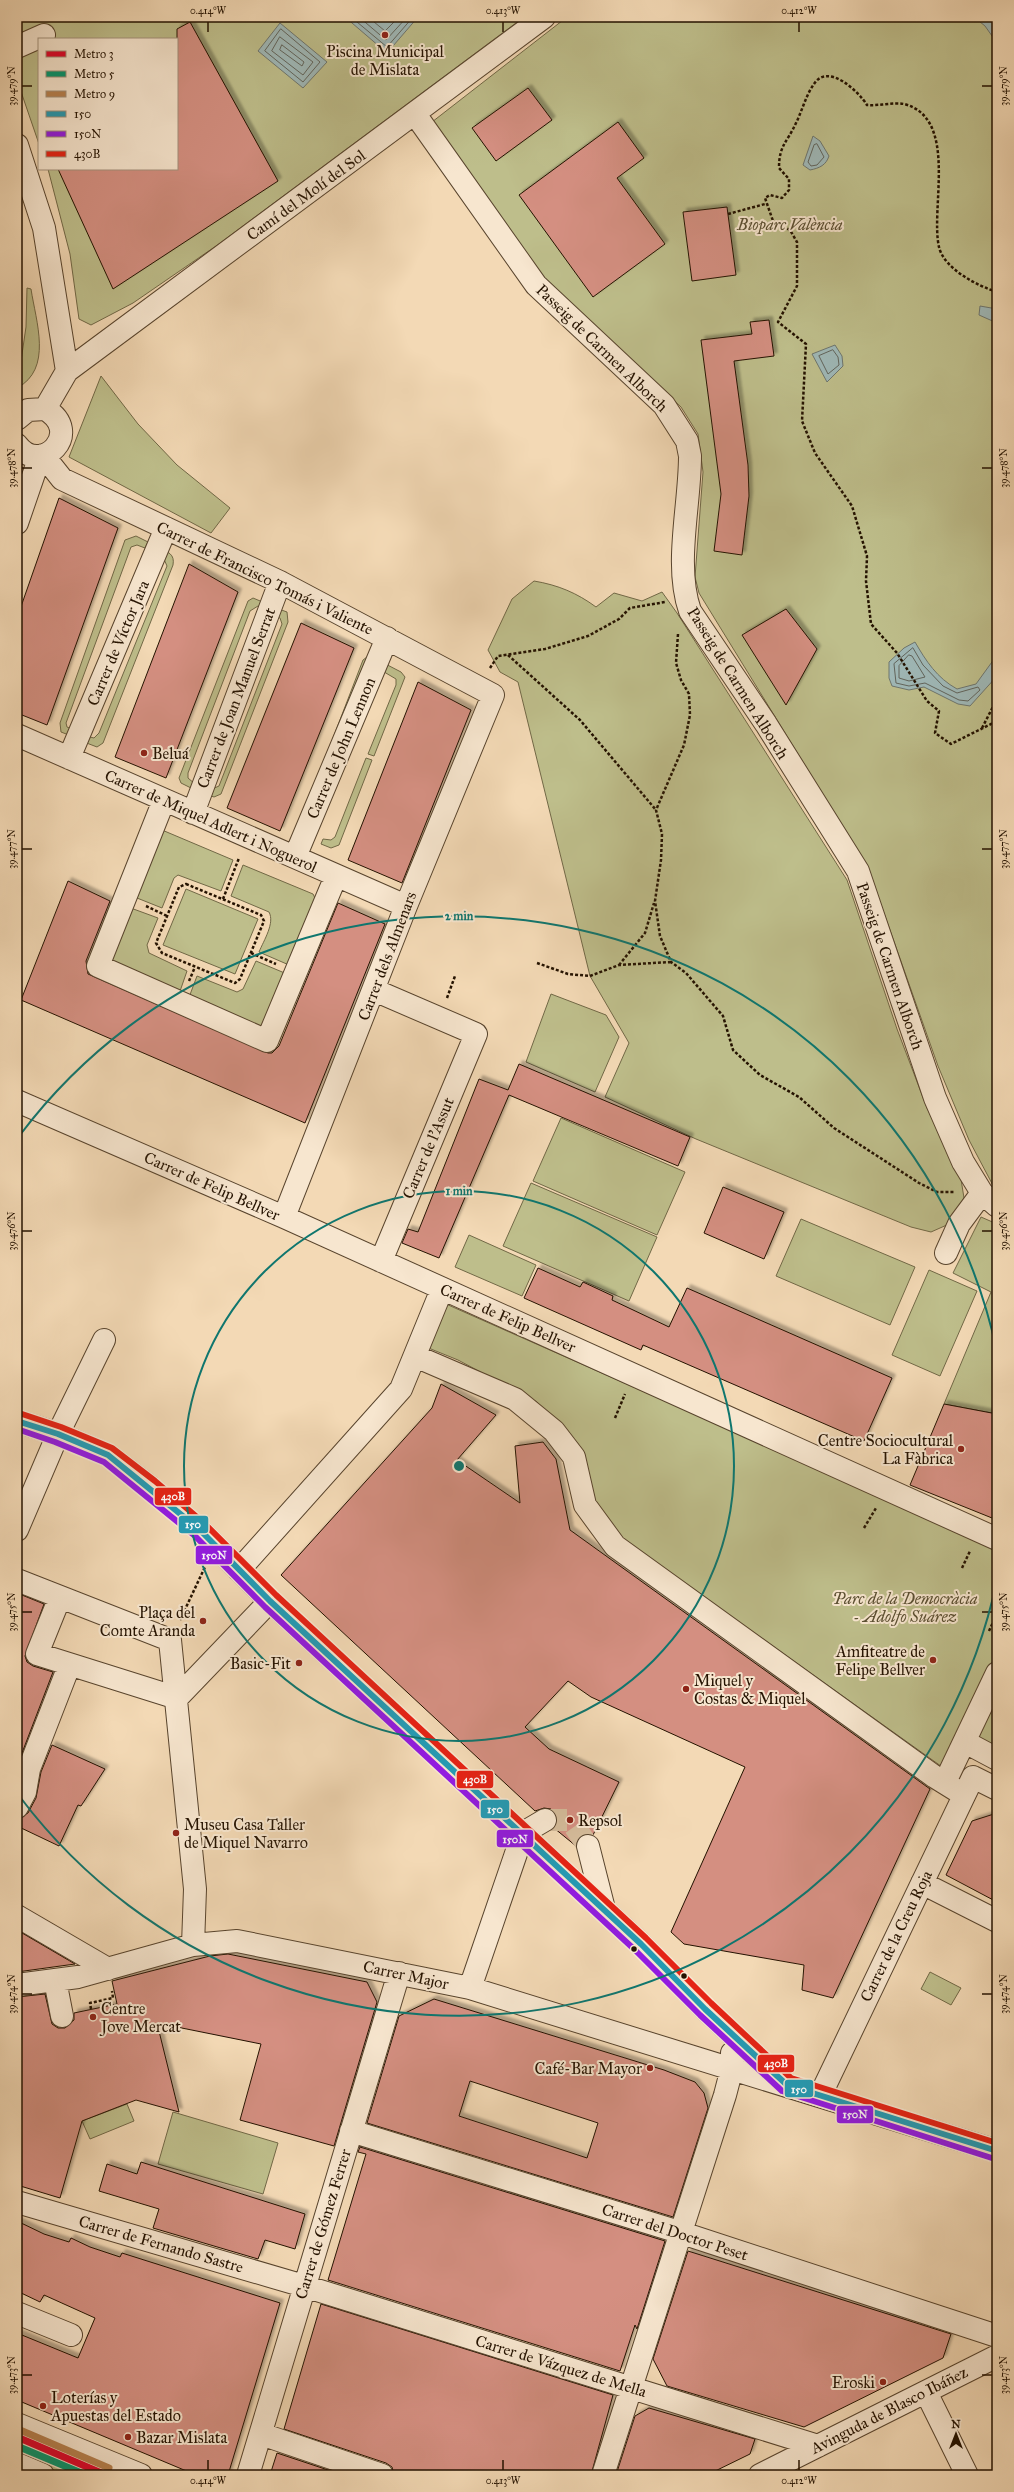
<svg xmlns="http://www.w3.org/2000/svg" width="1014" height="2492" font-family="'IM FELL Great Primer',serif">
<defs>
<filter id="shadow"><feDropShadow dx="3.5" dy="-3.5" stdDeviation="1" flood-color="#0004"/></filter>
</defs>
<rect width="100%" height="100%" fill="#f3d9b5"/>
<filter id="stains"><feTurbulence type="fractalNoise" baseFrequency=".005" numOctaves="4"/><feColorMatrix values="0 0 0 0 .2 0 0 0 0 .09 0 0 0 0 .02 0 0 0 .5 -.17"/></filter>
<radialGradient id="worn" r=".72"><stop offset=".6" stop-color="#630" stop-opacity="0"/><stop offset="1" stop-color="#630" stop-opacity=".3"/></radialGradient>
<path fill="#bebe8b" stroke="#716846" d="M17,17H524L216,246L133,303L91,325L79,319L70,254L48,169H177V39H39V144L17,80Z
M567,17H997V1193L969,1140L938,1066L868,868L699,593L695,577L703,472L698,434L681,407L541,275L432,122Z
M27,288L31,289C36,322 53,369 17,388L26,327Z
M101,376L138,424L177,465L230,508L211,533L69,457Z
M136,536L148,542L145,548L137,545L131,547L66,723L67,727L76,731L74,737L61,732L60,723L125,540Z
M159,548C168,552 175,554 173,565L103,743L97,747L84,742L86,736L94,738L99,733L167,566Z
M534,581C558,585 577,593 596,607L614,593L642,601L662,592L677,613L847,880L897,1029L927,1108L960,1173L964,1198L949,1224L931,1232L911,1227L696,1139L605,1097L629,1043L590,976L518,682L500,672L488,650L512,599Z
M253,598L265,603L263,608L258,606L250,611L188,773V778L195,784L193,789L181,783L179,778L248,601Z
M276,608L287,612L288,622L221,794L214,797L203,793L219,786L282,624L280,618L273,614Z
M367,657H372L401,672L405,677L374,756L368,754L396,685V679L374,666L337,739L333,738L363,660Z
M366,758L372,760L339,845L331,848L321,844L323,839L331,840L335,837Z
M162,830L233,860L221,891L178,875L174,878L162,908L132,896Z
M243,865L313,894L316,900L289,965L259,952C264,940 275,923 269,912L231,896Z
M186,889L258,919L235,974L163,945Z
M128,907L158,918L147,945L149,953L187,971L178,997L105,963Z
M256,961L287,974L261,1034L188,1000L197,976L237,992L243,989Z
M551,994L606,1015L619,1037L595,1092L526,1062Z
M561,1118L685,1172L657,1235L533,1181Z
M531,1183L657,1237L629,1301L503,1246Z
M981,1217L997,1224V1414L944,1404L991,1292L953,1273Z
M801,1219L915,1267L890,1325L776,1276Z
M469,1235L536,1265L522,1296L455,1267Z
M929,1270L977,1291L940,1376L892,1355Z
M446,1304L997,1548V1656L945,1769L603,1525L574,1440L537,1402L458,1360L426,1347Z
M997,1687V1751L973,1738Z
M930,1972L961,1988L951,2005L921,1989Z
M127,2104L134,2121L90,2139L82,2121Z
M173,2112L278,2143L263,2194L158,2164Z
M17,2432L121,2475H61L17,2456Z"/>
<path fill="#9fb8b7" stroke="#6e766e" d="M345,17H418L387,53Z
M974,17H997V43L985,26Z
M280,23L327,62L303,88L258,51Z
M813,136L820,141L829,156C826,165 820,168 810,170L803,165Z
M980,306L997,309V323L979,315Z
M835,345L842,356L843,366L827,382L812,354Z
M915,642C926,661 937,678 957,689L976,684L997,655V676L970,706L958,704L924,687L909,690L892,686L889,678V662L904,648Z"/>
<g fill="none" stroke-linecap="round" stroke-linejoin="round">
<path stroke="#62655c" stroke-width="1" d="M351,17L387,47L413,17
M359,17L386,40L407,17
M368,17L385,31L399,17
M281,29L320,62L303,82L265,51Z
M280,37L313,62L303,75L272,51Z
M282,45L304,62L302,66L280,50Z
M817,144L824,157L817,165L811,166L808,162L814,145Z
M833,350L838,357L839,365L828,374L819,356Z
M913,648L923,665L943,686L957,693L978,687L980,690L968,701L959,700L925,683L909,686L896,683L894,664Z
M909,655L912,656L925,677L909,681L899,678V666Z"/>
</g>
<path fill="#d48f81" stroke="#241200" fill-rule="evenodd" filter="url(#shadow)" d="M190,22L278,181L113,289L58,169H177V29Z
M528,88L552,120L496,161L472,128Z
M618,122L644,158L617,178L665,244L593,297L519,195Z
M727,207L736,275L692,281L683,212Z
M769,320L774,356L734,361L748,465L749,496L742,555L714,551L721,494L701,340L752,334L750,322Z
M59,498L118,528L47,725L17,713V618Z
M189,564L238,592L166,778L115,757Z
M786,609L817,649L786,705L742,635Z
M301,623L354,648L280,831L227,808Z
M418,682L471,710L402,883L348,860Z
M68,881L110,901L86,961L88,974L268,1053H272L279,1046L338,903L385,924L305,1123L21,1000Z
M519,1064L690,1137L678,1166L509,1095L439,1258L402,1243L408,1229L418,1232L479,1079L508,1090Z
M723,1187L784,1212L764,1259L704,1233Z
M538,1268L580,1287L583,1282L613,1296L612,1300L669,1327L687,1288L892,1378L864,1441L643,1345L641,1350L524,1298Z
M441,1384L496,1415L457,1460L520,1503L515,1446L543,1442L556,1459L570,1530L930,1789L833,1998L802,1990L804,1965L684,1944L671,1932L745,1767L591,1697L568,1681L525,1727L549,1749L619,1782L593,1835L585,1834L580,1837L576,1846L554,1828L557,1819L551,1809L544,1808L535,1811L281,1575L432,1408Z
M944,1404L997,1414V1520L910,1485Z
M17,1593L44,1604L25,1656L27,1662L33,1666L53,1672L17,1766Z
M52,1745L105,1769L81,1806L78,1805L59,1846L17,1826V1819L28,1813L36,1798L41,1772Z
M997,1813V1902L946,1875L972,1821Z
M17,1930L75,1964L17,1972Z
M228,1954L367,1982L377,2002L334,2146L240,2120L261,2044L157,2023L179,2112L136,2100L82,2121L60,2198L17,2185V1997L45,1994L52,2024L58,2028H65L74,2020V2013L117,2004L112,1981L210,1956Z
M434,1999L664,2070L695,2082L704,2093L708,2108L673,2217L367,2123L399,2016ZM470,2081L598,2123L587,2158L459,2116Z
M360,2147L665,2241L637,2329L635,2325L620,2371L328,2280L366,2154L358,2152Z
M141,2162L305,2214L295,2249L265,2240L258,2259L153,2228L159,2209L99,2191L107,2164L137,2174Z
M17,2221L44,2234L69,2242L71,2238L90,2247L120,2257L122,2253L280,2303L228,2475H196L17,2400V2333L78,2358L95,2318L44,2295L40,2302L17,2291Z
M688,2251L951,2334L943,2358L804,2427L667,2386L653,2359Z
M321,2304L613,2395L591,2475H394L392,2467L386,2463L284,2429Z
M649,2408L755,2439L750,2454L707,2475H616L635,2416Z
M277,2453L343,2475H270Z"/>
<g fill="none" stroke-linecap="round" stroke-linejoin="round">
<path stroke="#d4bb9a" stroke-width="22" stroke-dasharray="22 11" stroke-linecap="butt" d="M545,1820H570L588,1846"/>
<defs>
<path id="minor" d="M17,47L44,35
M415,114L536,285L664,405L687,441L690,456C690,506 674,565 690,611L766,724L858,871L935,1098L963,1162L982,1193L997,1206
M17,145L44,228L67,371
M45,409L67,371L544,17
M17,419L28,410L45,409C85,432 41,477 17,445
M43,455L62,479L280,582L493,695L406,906L284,1217
M17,523L40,456
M17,735L406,906
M69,758L166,528
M164,800L98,966L267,1041L336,876
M193,813L280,582
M295,857L387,638
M374,990L476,1034L381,1261
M17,1101L284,1217L997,1539
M946,1253L959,1224L982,1193
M415,1356L515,1399L554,1431L574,1457L585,1505L615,1546L935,1777L964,1795
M17,1421L58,1434L108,1455L150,1487L200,1530L270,1601L641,1944L705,2009L787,2085
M17,1530L58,1434L104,1340
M239,1570L401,1389L442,1289
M17,1580L170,1640L195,1889L193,1945
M60,1597L37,1654L177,1698
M177,1698L270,1601
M965,1742L997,1759
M945,1782L997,1673
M17,1807L25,1792L29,1769L69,1666
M588,1846L604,1909
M922,1883L997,1921
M17,1916L108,1969
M55,1980L62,2016
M17,1985L78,1977L193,1945L237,1941L470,1988L997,2151
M470,1988L523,1833L545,1820
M820,2096L973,1777L997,1789
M351,2131L679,2232L997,2336
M17,2202L304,2286L818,2446
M17,2313L71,2335
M926,2392L967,2475
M17,2424L141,2475
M261,2434L382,2475
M17,2464L43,2475
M248,2475L399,1973
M603,2475L725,2095L732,2068V2053
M760,2475L997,2356"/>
</defs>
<use href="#minor" stroke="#58442d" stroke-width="24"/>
<path stroke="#241200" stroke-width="2.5" stroke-dasharray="3 2" stroke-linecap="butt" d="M728,214L765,204
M997,292C978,286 944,269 939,247C930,208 959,118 904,104C893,102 879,106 867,105C859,92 828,62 814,84C806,95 802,111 796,123C787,143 779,145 779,168L789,179V190L782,198L770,195L765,198L773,221L790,230L797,242V286L778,322L806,344L802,421L815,453L852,506L867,556L866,581L871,624L897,653L927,701L939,711L935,733L951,744L997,721
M678,634L676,663L681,680L689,694L690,715L684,745L656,810L662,834L661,860L655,901L660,936L671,962L686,973L723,1016L733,1050L760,1075L799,1097L834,1128L919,1183L937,1192H955
M508,655L580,720L656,810
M490,668L498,656L545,649L588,636L619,619L630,608L665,602
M982,728L997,699
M186,884L261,915L264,921L240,979L235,983L162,953L156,943L179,887Z
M223,899L239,858
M146,906L167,916
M251,953L276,964
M537,963L568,974L590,976L619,965L671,962
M619,965L645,933L654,903
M189,981L195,967
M447,998L455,976
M615,1418L625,1394
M864,1528L876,1508
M962,1568L970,1551
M180,1620L205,1567
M989,1631L995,1618
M91,2009L90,2003L113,1998L112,1991"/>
<use href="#minor" stroke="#f7e6cf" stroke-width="22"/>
<defs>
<path id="bus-1" d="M17,1421L58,1434L108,1455L200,1530L270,1601L641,1944L705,2009L787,2085L997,2151"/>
<path id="bus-2" d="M17,1429L55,1442L104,1462L195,1536L265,1607L635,1950L700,2015L782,2091L995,2159"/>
<path id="bus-3" d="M19,1413L61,1427L112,1448L155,1481L205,1524L276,1595L646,1938L711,2003L791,2078L997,2143"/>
</defs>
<use href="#bus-1" stroke="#f7e6cf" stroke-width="9"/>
<use href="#bus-2" stroke="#f7e6cf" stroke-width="9"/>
<use href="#bus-3" stroke="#f7e6cf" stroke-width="9"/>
<use href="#bus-1" stroke="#259ab2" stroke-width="6"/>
<use href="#bus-2" stroke="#921be0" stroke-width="6"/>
<use href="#bus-3" stroke="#e42315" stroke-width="6"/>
<defs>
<path id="metro-1" d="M17,2437L106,2475"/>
<path id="metro-2" d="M17,2446L86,2475"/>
<path id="metro-3" d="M20,2430L109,2468"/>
</defs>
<use href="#metro-1" stroke="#f7e6cf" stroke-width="10"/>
<use href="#metro-2" stroke="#f7e6cf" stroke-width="10"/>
<use href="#metro-3" stroke="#f7e6cf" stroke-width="10"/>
<use href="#metro-1" stroke="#dd052b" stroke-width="7"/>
<use href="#metro-2" stroke="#009870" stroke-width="7"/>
<use href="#metro-3" stroke="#b7814f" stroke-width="7"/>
</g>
<path fill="none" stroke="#241200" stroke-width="1.5" d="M208,22V32M503,22V32M799,22V32M22,86H32M982,86H992M22,468H32M982,468H992M22,849H32M982,849H992M22,1231H32M982,1231H992M22,1612H32M982,1612H992M22,1994H32M982,1994H992M22,2375H32M982,2375H992M208,2460V2470M503,2460V2470M799,2460V2470"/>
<g fill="none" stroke="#0f766e" stroke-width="2">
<circle cx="459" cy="1466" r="275"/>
<path d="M997 1580A550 550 0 0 1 20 1797M20 1135A550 550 0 0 1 997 1352"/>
</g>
<g fill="#8f2418" stroke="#f7e6cf" stroke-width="1.5">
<circle cx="385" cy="35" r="4"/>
<circle cx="144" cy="753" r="4"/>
<circle cx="961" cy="1449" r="4"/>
<circle cx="203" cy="1621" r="4"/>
<circle cx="933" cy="1660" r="4"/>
<circle cx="299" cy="1663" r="4"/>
<circle cx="686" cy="1689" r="4"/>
<circle cx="570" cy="1820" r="4"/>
<circle cx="176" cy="1833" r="4"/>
<circle cx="93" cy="2017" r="4"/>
<circle cx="650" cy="2068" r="4"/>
<circle cx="883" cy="2382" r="4"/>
<circle cx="43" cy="2406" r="4"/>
<circle cx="128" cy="2437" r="4"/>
</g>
<g fill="#241200" stroke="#f7e6cf" stroke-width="1.5">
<circle cx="634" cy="1949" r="3.5"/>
<circle cx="684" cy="1976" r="3.5"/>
</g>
<g text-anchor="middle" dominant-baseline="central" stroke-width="4" stroke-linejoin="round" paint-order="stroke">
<g font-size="16" fill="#241200" stroke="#f7e6cf" text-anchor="start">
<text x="385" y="51" text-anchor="middle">Piscina Municipal<tspan x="385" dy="18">de Mislata</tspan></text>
<text x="152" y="753">Beluá</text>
<text x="953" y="1440" text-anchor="end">Centre Sociocultural<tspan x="953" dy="18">La Fàbrica</tspan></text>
<text x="195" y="1612" text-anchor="end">Plaça del<tspan x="195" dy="18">Comte Aranda</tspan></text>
<text x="925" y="1651" text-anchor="end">Amfiteatre de<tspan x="925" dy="18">Felipe Bellver</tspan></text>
<text x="291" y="1663" text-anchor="end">Basic-Fit</text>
<text x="694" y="1680">Miquel y<tspan x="694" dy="18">Costas &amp; Miquel</tspan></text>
<text x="578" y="1820">Repsol</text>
<text x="184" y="1824">Museu Casa Taller<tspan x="184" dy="18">de Miquel Navarro</tspan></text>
<text x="101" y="2008">Centre<tspan x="101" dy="18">Jove Mercat</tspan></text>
<text x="642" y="2068" text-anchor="end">Café-Bar Mayor</text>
<text x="875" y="2382" text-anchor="end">Eroski</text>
<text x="51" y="2397">Loterías y<tspan x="51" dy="18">Apuestas del Estado</tspan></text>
<text x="136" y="2437">Bazar Mislata</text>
</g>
<g font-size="16" fill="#241200" stroke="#f7e6cf">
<text transform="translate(306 195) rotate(-36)">Camí del Molí del Sol</text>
<text transform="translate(602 348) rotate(44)">Passeig de Carmen Alborch</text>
<text transform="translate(265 578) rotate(26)">Carrer de Francisco Tomás i Valiente</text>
<text transform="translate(118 643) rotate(-67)">Carrer de Víctor Jara</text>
<text transform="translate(738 683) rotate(58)">Passeig de Carmen Alborch</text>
<text transform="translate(236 698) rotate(-69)">Carrer de Joan Manuel Serrat</text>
<text transform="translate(341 748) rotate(-67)">Carrer de John Lennon</text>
<text transform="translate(211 821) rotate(24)">Carrer de Miquel Adlert i Noguerol</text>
<text transform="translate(387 956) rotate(-69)">Carrer dels Almenars</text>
<text transform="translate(890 966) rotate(71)">Passeig de Carmen Alborch</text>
<text transform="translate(428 1148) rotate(-67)">Carrer de l'Assut</text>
<text transform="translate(212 1186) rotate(24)">Carrer de Felip Bellver</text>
<text transform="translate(508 1318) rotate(24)">Carrer de Felip Bellver</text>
<text transform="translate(896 1936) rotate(-64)">Carrer de la Creu Roja</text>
<text transform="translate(406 1975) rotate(12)">Carrer Major</text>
<text transform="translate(323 2224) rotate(-73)">Carrer de Gómez Ferrer</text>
<text transform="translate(675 2232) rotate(18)">Carrer del Doctor Peset</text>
<text transform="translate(161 2244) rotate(16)">Carrer de Fernando Sastre</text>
<text transform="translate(561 2366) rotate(17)">Carrer de Vázquez de Mella</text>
<text transform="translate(889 2410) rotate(-27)">Avinguda de Blasco Ibáñez</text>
</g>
<g font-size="16" font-style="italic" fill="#5a4e31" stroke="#f7e6cf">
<text x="790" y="224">Bioparc València</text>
<text x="905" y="1598">Parc de la Democràcia<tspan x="905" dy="18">- Adolfo Suárez</tspan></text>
</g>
</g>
<circle cx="459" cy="1466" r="6" fill="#0f766e" stroke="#f7e6cf" stroke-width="2"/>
<g font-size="12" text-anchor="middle" font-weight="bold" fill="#0f766e" stroke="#f7e6cf" stroke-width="4" stroke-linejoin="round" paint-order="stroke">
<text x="459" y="920">2 min</text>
<text x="459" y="1195">1 min</text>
</g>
<g stroke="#f7e6cf" stroke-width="1.5">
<rect x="154" y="1487" width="38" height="19" rx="4" fill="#e42315"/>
<rect x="178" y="1515" width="31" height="19" rx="4" fill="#259ab2"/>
<rect x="195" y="1545" width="38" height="20" rx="4" fill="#921be0"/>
<rect x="456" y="1770" width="38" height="19" rx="4" fill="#e42315"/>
<rect x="480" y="1799" width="30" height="20" rx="4" fill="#259ab2"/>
<rect x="496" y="1829" width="38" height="19" rx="4" fill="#921be0"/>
<rect x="757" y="2054" width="38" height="19" rx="4" fill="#e42315"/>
<rect x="784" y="2079" width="30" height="19" rx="4" fill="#259ab2"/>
<rect x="836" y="2105" width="38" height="19" rx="4" fill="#921be0"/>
</g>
<g font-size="11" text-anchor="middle" font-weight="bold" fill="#fff">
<text x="173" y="1500">430B</text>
<text x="193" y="1528">150</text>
<text x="214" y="1559">150N</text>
<text x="475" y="1783">430B</text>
<text x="495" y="1813">150</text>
<text x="515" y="1843">150N</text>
<text x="776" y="2067">430B</text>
<text x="799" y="2093">150</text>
<text x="855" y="2118">150N</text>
</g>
<rect width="1014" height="2492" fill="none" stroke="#f3d9b5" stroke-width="44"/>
<rect x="38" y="38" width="140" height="132" fill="#f7e6cf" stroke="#a3917c"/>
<rect x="46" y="51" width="20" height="6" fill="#dd052b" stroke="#a3917c"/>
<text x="74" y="58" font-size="12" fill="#241200">Metro 3</text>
<rect x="46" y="71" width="20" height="6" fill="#009870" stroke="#a3917c"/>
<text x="74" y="78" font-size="12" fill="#241200">Metro 5</text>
<rect x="46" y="91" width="20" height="6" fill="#b7814f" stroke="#a3917c"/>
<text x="74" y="98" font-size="12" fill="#241200">Metro 9</text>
<rect x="46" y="111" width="20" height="6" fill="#259ab2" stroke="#a3917c"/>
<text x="74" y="118" font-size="12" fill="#241200">150</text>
<rect x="46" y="131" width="20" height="6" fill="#921be0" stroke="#a3917c"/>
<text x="74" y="138" font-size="12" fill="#241200">150N</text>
<rect x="46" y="151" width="20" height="6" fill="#e42315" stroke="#a3917c"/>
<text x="74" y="158" font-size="12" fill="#241200">430B</text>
<g transform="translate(956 2434)" stroke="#f7e6cf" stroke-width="3" paint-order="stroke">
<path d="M0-3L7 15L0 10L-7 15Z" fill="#241200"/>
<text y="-6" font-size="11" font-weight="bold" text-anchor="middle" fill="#241200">N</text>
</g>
<rect x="22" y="22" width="970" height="2448" fill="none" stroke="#241200" stroke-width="1.5"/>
<g font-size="10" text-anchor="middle" fill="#241200">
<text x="208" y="14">0.414°W</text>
<text x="503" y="14">0.413°W</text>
<text x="799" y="14">0.412°W</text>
<text transform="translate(11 86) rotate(-90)" y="4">39.479°N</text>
<text transform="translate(1003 86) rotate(-90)" y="4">39.479°N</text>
<text transform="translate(11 468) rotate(-90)" y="4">39.478°N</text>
<text transform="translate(1003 468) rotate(-90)" y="4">39.478°N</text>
<text transform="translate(11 849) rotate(-90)" y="4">39.477°N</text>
<text transform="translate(1003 849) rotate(-90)" y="4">39.477°N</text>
<text transform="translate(11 1231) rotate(-90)" y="4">39.476°N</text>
<text transform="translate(1003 1231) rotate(-90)" y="4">39.476°N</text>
<text transform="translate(11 1612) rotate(-90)" y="4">39.475°N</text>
<text transform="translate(1003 1612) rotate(-90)" y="4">39.475°N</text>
<text transform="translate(11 1994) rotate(-90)" y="4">39.474°N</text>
<text transform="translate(1003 1994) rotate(-90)" y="4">39.474°N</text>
<text transform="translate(11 2375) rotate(-90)" y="4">39.473°N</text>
<text transform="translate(1003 2375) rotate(-90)" y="4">39.473°N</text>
<text x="208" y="2484">0.414°W</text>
<text x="503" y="2484">0.413°W</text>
<text x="799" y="2484">0.412°W</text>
</g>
<rect width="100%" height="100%" filter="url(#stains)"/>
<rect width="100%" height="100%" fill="url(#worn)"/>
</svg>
